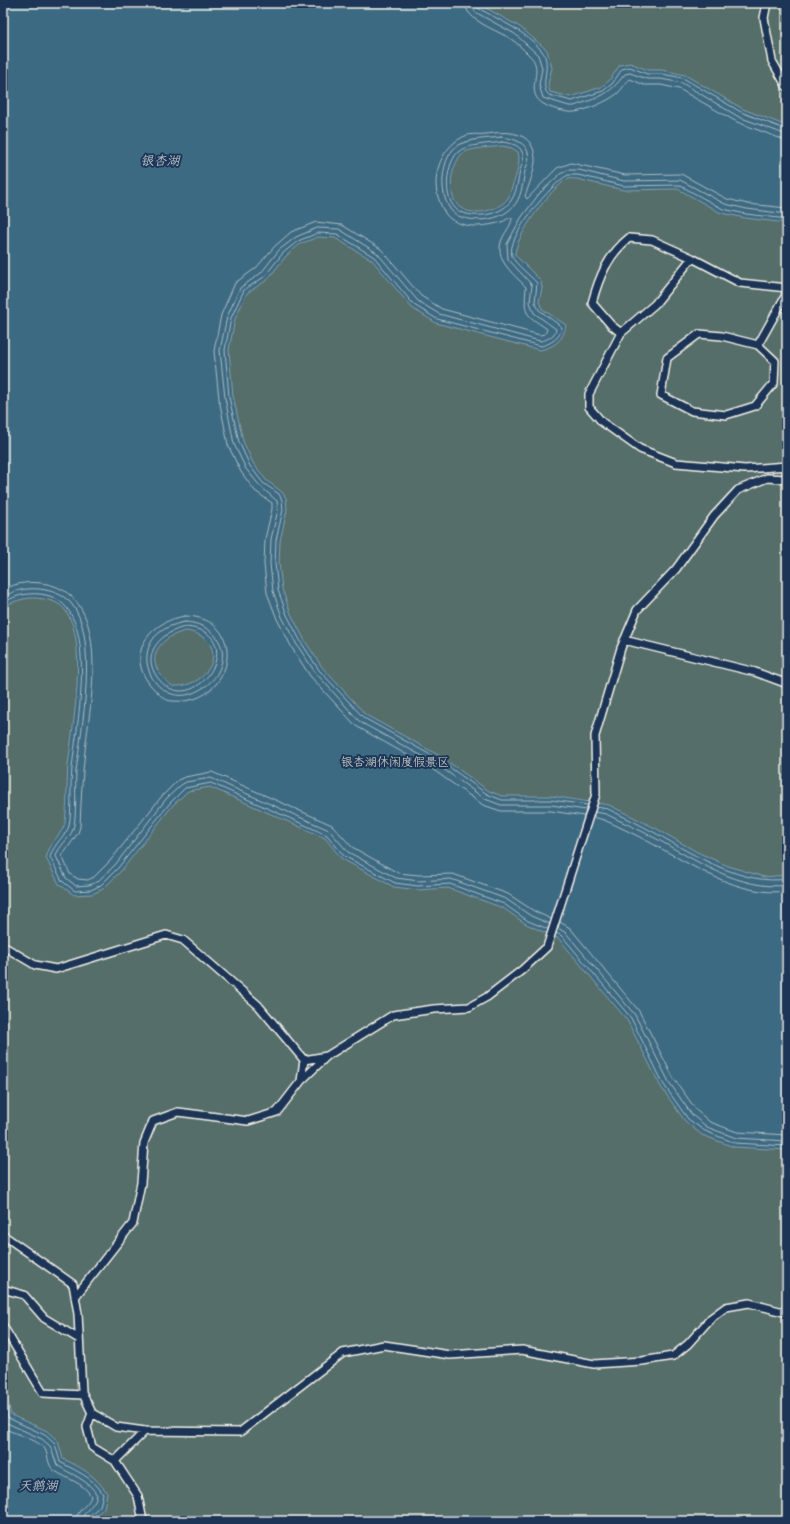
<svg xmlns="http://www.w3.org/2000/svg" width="790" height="1524" font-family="'Comic Neue','LXGW WenKai TC',sans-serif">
<rect width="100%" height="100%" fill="#2b3d5c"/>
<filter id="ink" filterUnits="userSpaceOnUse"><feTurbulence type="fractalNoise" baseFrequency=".025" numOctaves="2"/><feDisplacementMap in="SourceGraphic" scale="8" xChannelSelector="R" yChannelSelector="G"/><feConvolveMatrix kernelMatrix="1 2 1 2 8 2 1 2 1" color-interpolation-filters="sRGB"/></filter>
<g filter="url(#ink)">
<path fill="#546e6a" stroke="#a4b0a9" d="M3,3H787V1521H3Z"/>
<path fill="#3e6a83" stroke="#87a0ab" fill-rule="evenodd" d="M3,3H477L520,27L547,50L552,68L548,84L550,92L571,97L601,87L609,81L620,65L630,63L648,70H662L685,75L743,109L787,126V223L745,218L721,213L678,189L623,190L577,179C574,179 571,178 568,179C551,187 515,237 515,255L541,281L542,288L539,302L542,309L566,325C564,340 554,347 540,350L436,323L412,308L372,260L335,238L318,237L300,244L286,256L267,280L247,293L235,319L229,350L233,396L243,441L253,463L266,480L282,492L286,498L287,510L280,541L279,563L282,589L291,614L305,641L322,667L366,715L440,756L489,791L502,796H551L609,805L657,829L697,852L728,866L764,877L787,875V1150L734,1147L702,1135L685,1121L661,1087L627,1020L559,939L526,924L503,908L448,888L418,890L394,887L342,859L325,838L210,787L188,791L173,805L121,871L103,889L92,894L74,895L59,884L46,858C51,840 58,839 64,826C67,821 67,776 68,766C72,728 89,640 65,610C60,603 51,600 43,599C28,596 16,600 3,607ZM502,146L512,148L518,152C521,162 516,176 512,187C511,190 510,195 508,198C500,210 474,217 461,208C450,201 450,182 453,171C455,165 458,157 463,153C474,147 490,148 502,146ZM186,631C232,638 213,689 172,686C169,683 164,679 161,675C144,654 165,635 186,631Z
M3,1380L11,1415L47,1431L58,1441L63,1459C81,1467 96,1476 107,1493L104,1508L89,1521L14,1519L3,1521Z"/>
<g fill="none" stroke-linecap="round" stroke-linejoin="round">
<path stroke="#abbbc0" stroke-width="1" d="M465,3C466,21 497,30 511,39C517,43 523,49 529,55C551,74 508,101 568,112C580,114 609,101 618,93C623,89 625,82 630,79L644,85H661L679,89L737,122L787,141
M471,3L475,12L515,34L538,55L542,68L539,85L543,98L569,106H574C600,97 608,96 625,74L630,73L647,79H661L682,83L739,117L787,135
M476,3L478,8C499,20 527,32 542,51C553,65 538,86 549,95L572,101L603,91L612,84L622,69L630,67L647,74H662L683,78L741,112L787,130
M501,137C509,138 521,140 526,148C531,157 528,162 525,171C523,181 522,194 516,203C504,220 479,223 461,217C437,210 438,159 457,146C470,138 487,139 501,137Z
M502,142C508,143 518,144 521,150C526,158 522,163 520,170C518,180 517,191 512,199C503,215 479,218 463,213C441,206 445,165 458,152C466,144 491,144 502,142Z
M3,590C16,582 33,581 47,584C113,598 90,703 85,751C82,776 81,801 80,827L78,833L62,856L70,874L78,879L88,880L94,877L110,861L162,796L178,780L185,777L212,772L332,825L352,847L398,873L419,875L453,874L508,894L534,911L551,919
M3,597C16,589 31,587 46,590C55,592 64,596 70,602C100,633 81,732 76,771C75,786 77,817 73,829C70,839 59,845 56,856L66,878L76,886L89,885L97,882L115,865L166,799L181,785L186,782L211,778L329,830L348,852L396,878L419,881L451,879L506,899L531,916L550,924
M3,603C17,594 31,592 46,595C102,607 76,728 72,768C70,786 72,810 69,826C67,834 54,843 50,857L62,881L75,891L91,890L101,885L118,868L170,803L185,788L211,783L327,835L344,856L395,883L418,886L450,884L504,904L528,921L548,929
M185,616C251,617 234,707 173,701C165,701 161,696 155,690C123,659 146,622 185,616Z
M185,622C211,623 232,645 218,672C214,680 207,686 199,690C154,717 115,634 185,622Z
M185,627C255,631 193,726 157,677C140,653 162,632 185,627Z
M588,805L551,800H502L487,794L438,759L364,718L319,670L301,642L287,615L278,590L275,563L276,540L283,510L282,500L279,494L263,483L250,466L239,442L229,397L225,350L231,318L244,290L264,277L283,253L298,241L318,233L337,234L374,257L414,305L437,319L541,346C550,344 561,338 562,327L539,310L535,302L537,283C531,276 515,264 512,256C505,238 552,183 568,175H578L624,186L679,185L723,209L746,214L787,219
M597,807L608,809C624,817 641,825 657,834C694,855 743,886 787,879
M586,810L551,805H501L485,799L435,763L360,722L315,672L297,645L282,617L273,591L270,564L271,539L278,510L277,501L260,486L246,469L234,444L225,398L220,350L227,317L240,288L261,273L279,250L296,237L317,228L339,229L377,253L418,301L439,314L540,341C547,340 555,336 556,329L534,313L530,302L532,285L508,259L507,244L521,218L539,194L560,174L568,170H579L624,181L680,180L725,204L747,209L787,214
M595,812L606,814C622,822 638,829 653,837C692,858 741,892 787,885
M584,816L551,811H501L483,805L432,769L356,726L310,676L292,648L277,619L267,593L264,564L265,539L272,509V503L255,491L241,472L228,445L219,399L214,351L221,315L235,283L256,268L275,246L291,232L316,222L342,225L381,249L421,296L442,309L540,335L545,334L547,329C524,313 524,315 526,287C513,273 492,259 503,237C506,231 512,224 512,218C509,217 506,220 502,222C486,226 469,229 454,221C445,217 441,206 438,197C431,174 443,145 465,136C472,133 479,135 486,134C506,131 533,130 535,158C536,167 528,188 525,196L527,199L557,168L571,163L625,175L681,174L727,199L748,204L787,208
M593,817L604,820C620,827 636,835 651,843C690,864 740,898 787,891
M560,922L570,928L639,1011L674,1079L697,1111L710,1122L737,1132L787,1135
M558,928L566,933L635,1015L669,1082L692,1115L707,1127L736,1138L787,1141
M556,933L562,936L631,1018L664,1085L688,1119L705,1131L735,1143L787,1146
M3,1394L8,1418L45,1435L55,1444L60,1462C76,1471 93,1477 103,1494L100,1506L88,1517L87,1521
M3,1419L7,1423L42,1439L50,1446L57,1465C71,1475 88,1479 97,1495C95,1506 83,1510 82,1521
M3,1428C13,1433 39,1440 45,1449C49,1457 47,1466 55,1471C67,1479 84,1483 91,1496C89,1506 76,1509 76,1521"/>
<defs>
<path id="service" d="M767,3L764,18L772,61L787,87
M787,288L740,283L692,258L652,240L629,238C608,255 599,277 592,303L611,325L621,333L589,394V407L602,422L640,449L676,463L745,469L787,466
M621,333L655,304L692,258
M699,334L722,336L758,345L775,361L774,383L755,406L726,415L692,411L661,395L667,358Z
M758,345L787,293
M624,640L755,672L785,683L787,687
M3,946L35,965L56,969L166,935L183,940L258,1005L304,1060L327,1056L393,1015L434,1009L469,1007L487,997L522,970L547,947L596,794L595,736L621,648L637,610L676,569L714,516L738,490L767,478L787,479
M301,1081L304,1060
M3,1235L73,1284L78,1314L82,1392L92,1413L116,1427L145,1431L240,1432L343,1353L384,1345L450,1355L522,1350L594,1364L642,1361L673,1356L688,1344L711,1318L726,1307L749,1303L787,1313
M3,1289L24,1295L44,1318L79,1339
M75,1297L133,1223L141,1183L144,1143L153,1121L178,1112L248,1121L277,1112L301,1081L327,1056
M3,1326L43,1393L83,1395
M92,1413L87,1427L92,1447L115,1461
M143,1521L138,1496L115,1461L145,1431"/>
</defs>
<use href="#service" stroke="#f4f1e8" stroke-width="10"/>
<use href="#service" stroke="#1d3557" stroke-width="7"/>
</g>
</g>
<g text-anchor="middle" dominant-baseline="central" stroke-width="4" stroke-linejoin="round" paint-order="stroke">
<g font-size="12" fill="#bcc3bc" stroke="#1d3557">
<text x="395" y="762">银杏湖休闲度假景区</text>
</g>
<g font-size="13" font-style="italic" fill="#b4c2c5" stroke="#1d3557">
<text x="160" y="160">银杏湖</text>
<text x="38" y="1485">天鹅湖</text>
</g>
</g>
<rect width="790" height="1524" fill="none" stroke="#1d3557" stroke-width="16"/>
<rect x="8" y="8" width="774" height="1508" fill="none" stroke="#f4f1e8" stroke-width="1.5" filter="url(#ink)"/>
</svg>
